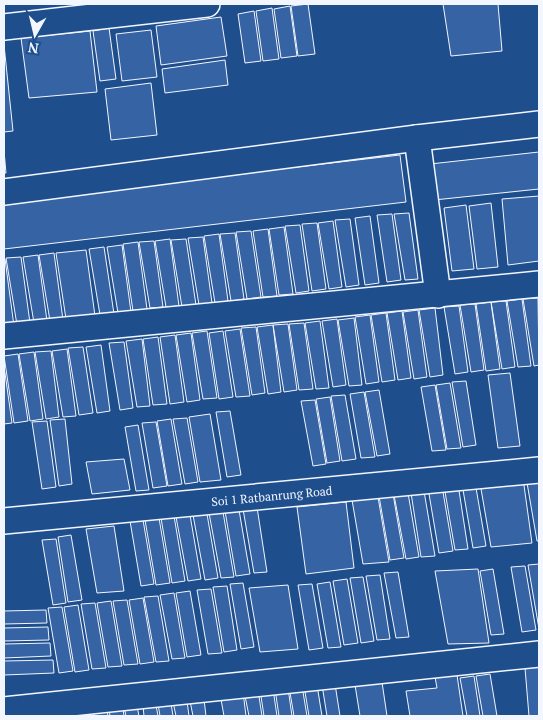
<svg xmlns="http://www.w3.org/2000/svg" width="543" height="720" font-family="'PT Serif',serif">
<rect width="100%" height="100%" fill="#1f4e8c"/>
<path fill="#3563a3" stroke="#f2f6ff" d="M308,4L315,54L298,56L291,6Z
M443,4H498L502,51L451,56Z
M290,6L297,56L281,58L274,9Z
M272,8L279,59L263,61L256,11Z
M254,11L261,61L245,63L238,14Z
M221,17L227,56L161,65L156,26Z
M109,28L116,79L100,81L93,31Z
M151,30L157,77L122,81L116,34Z
M90,31L97,92L29,98L21,38Z
M4,45L13,131L4,132Z
M225,60L228,85L165,93L162,69Z
M151,83L157,135L111,140L105,89Z
M4,151L6,173H4Z
M539,152V189L434,200L430,164Z
M400,155L406,202L4,249V201Z
M539,196V261L508,265L502,199Z
M491,203L498,267L477,269L469,206Z
M466,205L474,269L452,271L444,208Z
M409,213L418,279L405,280L394,214Z
M392,214L401,280L387,282L377,215Z
M370,216L379,283L365,285L355,218Z
M350,219L359,285L346,287L335,220Z
M333,221L342,287L329,289L318,223Z
M317,223L326,289L312,291L302,224Z
M300,225L309,291L296,293L285,226Z
M284,227L293,294L279,295L269,229Z
M268,229L277,296L263,297L253,231Z
M251,231L261,297L247,299L236,232Z
M235,233L244,299L231,301L220,234Z
M219,234L228,301L215,303L204,236Z
M203,237L212,303L199,305L188,238Z
M170,239L179,306L166,307L155,241Z
M186,239L196,305L182,307L171,240Z
M154,241L163,307L150,308L139,242Z
M138,242L147,309L133,311L123,244Z
M122,245L131,312L118,313L107,247Z
M104,247L114,314L100,315L89,249Z
M86,250L95,316L66,319L56,253Z
M54,253L63,320L50,321L39,255Z
M38,255L47,321L34,323L23,257Z
M21,257L30,323L17,325L6,258Z
M4,259H5L14,326L4,327Z
M538,298L539,365L534,366L523,299Z
M522,299L531,366L518,367L507,301Z
M506,301L515,367L502,369L491,302Z
M491,302L500,369L486,371L476,304Z
M475,304L484,370L471,372L460,305Z
M459,306L468,372L455,374L444,307Z
M435,308L443,375L430,377L419,310Z
M418,310L427,377L414,379L403,312Z
M402,311L411,378L398,380L387,313Z
M386,313L395,380L382,382L371,315Z
M370,315L379,382L366,384L355,317Z
M354,318L362,385L349,386L338,320Z
M337,319L346,385L333,387L322,321Z
M320,321L329,388L316,389L305,323Z
M304,323L313,389L299,390L289,324Z
M288,324L297,390L284,392L273,325Z
M273,325L281,392L268,394L257,327Z
M256,327L265,393L252,395L241,328Z
M240,329L250,396L236,397L225,331Z
M207,331L217,398L203,399L192,333Z
M223,331L233,397L219,399L209,333Z
M191,333L200,400L187,402L176,335Z
M175,335L184,402L170,404L160,337Z
M158,337L167,404L153,405L143,339Z
M142,339L150,406L137,407L126,341Z
M124,342L133,408L120,410L109,343Z
M101,345L110,411L97,413L86,347Z
M83,347L93,413L79,415L68,348Z
M67,349L76,416L63,417L52,351Z
M51,351L59,417L46,419L35,352Z
M34,352L43,419L30,421L19,354Z
M18,354L28,421L14,423L4,356Z
M4,366L12,423L4,424Z
M510,373L520,446L498,448L488,375Z
M466,381L476,445L463,447L452,382Z
M450,383L461,448L447,449L436,385Z
M435,385L446,450L432,451L421,387Z
M379,390L390,454L377,456L365,392Z
M364,392L375,457L361,458L350,394Z
M345,395L356,459L342,461L331,396Z
M330,397L340,461L327,463L316,399Z
M315,400L326,464L313,466L301,401Z
M230,411L241,475L227,477L216,412Z
M210,414L221,480L200,482L189,417Z
M187,418L198,482L185,484L173,419Z
M65,419L72,484L59,486L50,420Z
M171,419L182,484L168,486L157,421Z
M47,421L56,487L42,489L32,422Z
M156,422L167,486L153,488L142,423Z
M138,425L149,490L136,491L125,427Z
M124,459L130,490L92,494L86,462Z
M539,475V541H537L526,477Z
M523,478L532,543L491,547L480,483Z
M475,482L486,546L473,548L462,484Z
M458,484L468,549L455,550L444,486Z
M442,486L453,551L439,553L428,488Z
M424,491L435,556L421,557L411,493Z
M408,493L419,557L406,559L394,495Z
M393,494L404,558L390,560L379,496Z
M378,497L389,562L363,564L352,500Z
M346,502L354,568L306,574L297,507Z
M257,507L267,572L254,573L243,509Z
M239,510L250,574L236,576L225,511Z
M223,512L234,577L221,578L209,513Z
M207,514L218,578L205,580L193,515Z
M190,515L201,579L188,581L176,517Z
M174,516L185,581L172,583L161,518Z
M159,518L170,583L156,585L145,520Z
M143,520L154,584L141,586L130,521Z
M114,526L124,591L97,593L86,529Z
M71,535L82,600L68,602L58,537Z
M56,539L66,603L53,605L42,540Z
M539,564V629L528,565Z
M525,566L536,630L522,632L511,567Z
M478,569L489,643L448,644L435,571Z
M493,569L504,634L491,635L480,571Z
M398,572L409,637L396,638L384,573Z
M380,575L390,639L377,640L366,576Z
M363,577L374,641L361,643L350,578Z
M347,579L358,643L344,645L333,581Z
M330,582L341,647L328,648L317,584Z
M243,583L254,647L241,649L230,584Z
M312,584L323,648L309,650L298,585Z
M288,585L298,649L260,652L249,588Z
M227,586L237,650L224,652L213,587Z
M211,589L222,653L208,654L197,590Z
M190,591L201,655L187,657L176,593Z
M174,593L185,658L172,659L160,595Z
M158,596L169,661L156,662L144,597Z
M143,598L154,662L140,664L129,600Z
M127,600L138,664L124,665L113,601Z
M111,601L122,666L108,667L97,603Z
M95,603L106,668L92,669L81,604Z
M78,605L89,670L75,672L64,607Z
M62,607L73,671L59,673L48,608Z
M46,610L47,623L4,624V611Z
M48,627L49,640L4,641V628Z
M50,643L51,656L4,658V644Z
M53,660L54,673L4,675V661Z
M539,666V716H529L525,668Z
M490,674L497,716H483L476,676Z
M457,675L463,716H410L406,691L437,688L435,677Z
M474,676L480,716H467L460,678Z
M382,682L387,716H360L355,685Z
M335,684L340,716H327L322,685Z
M317,685L322,716H309L304,686Z
M302,686L307,716H294L289,687Z
M288,688L292,716H279L275,689Z
M273,689L277,716H264L260,690Z
M258,690L262,716H249L244,691Z
M243,692L246,716H224L220,694Z
M204,699L206,716H193L190,701Z
M187,701L189,716H176L173,702Z
M171,703L173,716H160L158,704Z
M156,705L158,716H144L143,706Z
M137,706L139,716H126L124,707Z
M109,709H123L124,716H110Z
M107,710L108,716H94V711Z
M79,712H91V716H79Z"/>
<g fill="none" stroke-linecap="round" stroke-linejoin="round">
<defs>
<g id="minor">
<path d="M4,27L207,4"/>
<path d="M417,138L438,295"/>
<path d="M4,192L417,138L539,124"/>
<path d="M4,336L539,284"/>
<path id="s1" d="M4,521L539,470"/>
<path d="M4,710L539,654"/>
</g>
</defs>
<use href="#minor" stroke="#f2f6ff" stroke-width="28"/>
<use href="#minor" stroke="#1f4e8c" stroke-width="25"/>
</g>
<g text-anchor="middle" dominant-baseline="central" stroke-width="4" stroke-linejoin="round" paint-order="stroke">
<g font-size="12" fill="#f2f6ff" stroke="#1f4e8c">
<text stroke="none"><textPath href="#s1" startOffset="269">Soi 1 Ratbanrung Road</textPath></text>
</g>
</g>
<rect width="543" height="720" fill="none" stroke="#f2f6ff" stroke-width="10"/>
<g transform="translate(35 35) rotate(188)" stroke="#1f4e8c" stroke-width="4" paint-order="stroke">
<path d="M0-4L9 19L0 12L-9 19Z" fill="#f2f6ff"/>
<text y="-8" font-size="14" font-weight="bold" text-anchor="middle" fill="#f2f6ff">N</text>
</g>
</svg>
